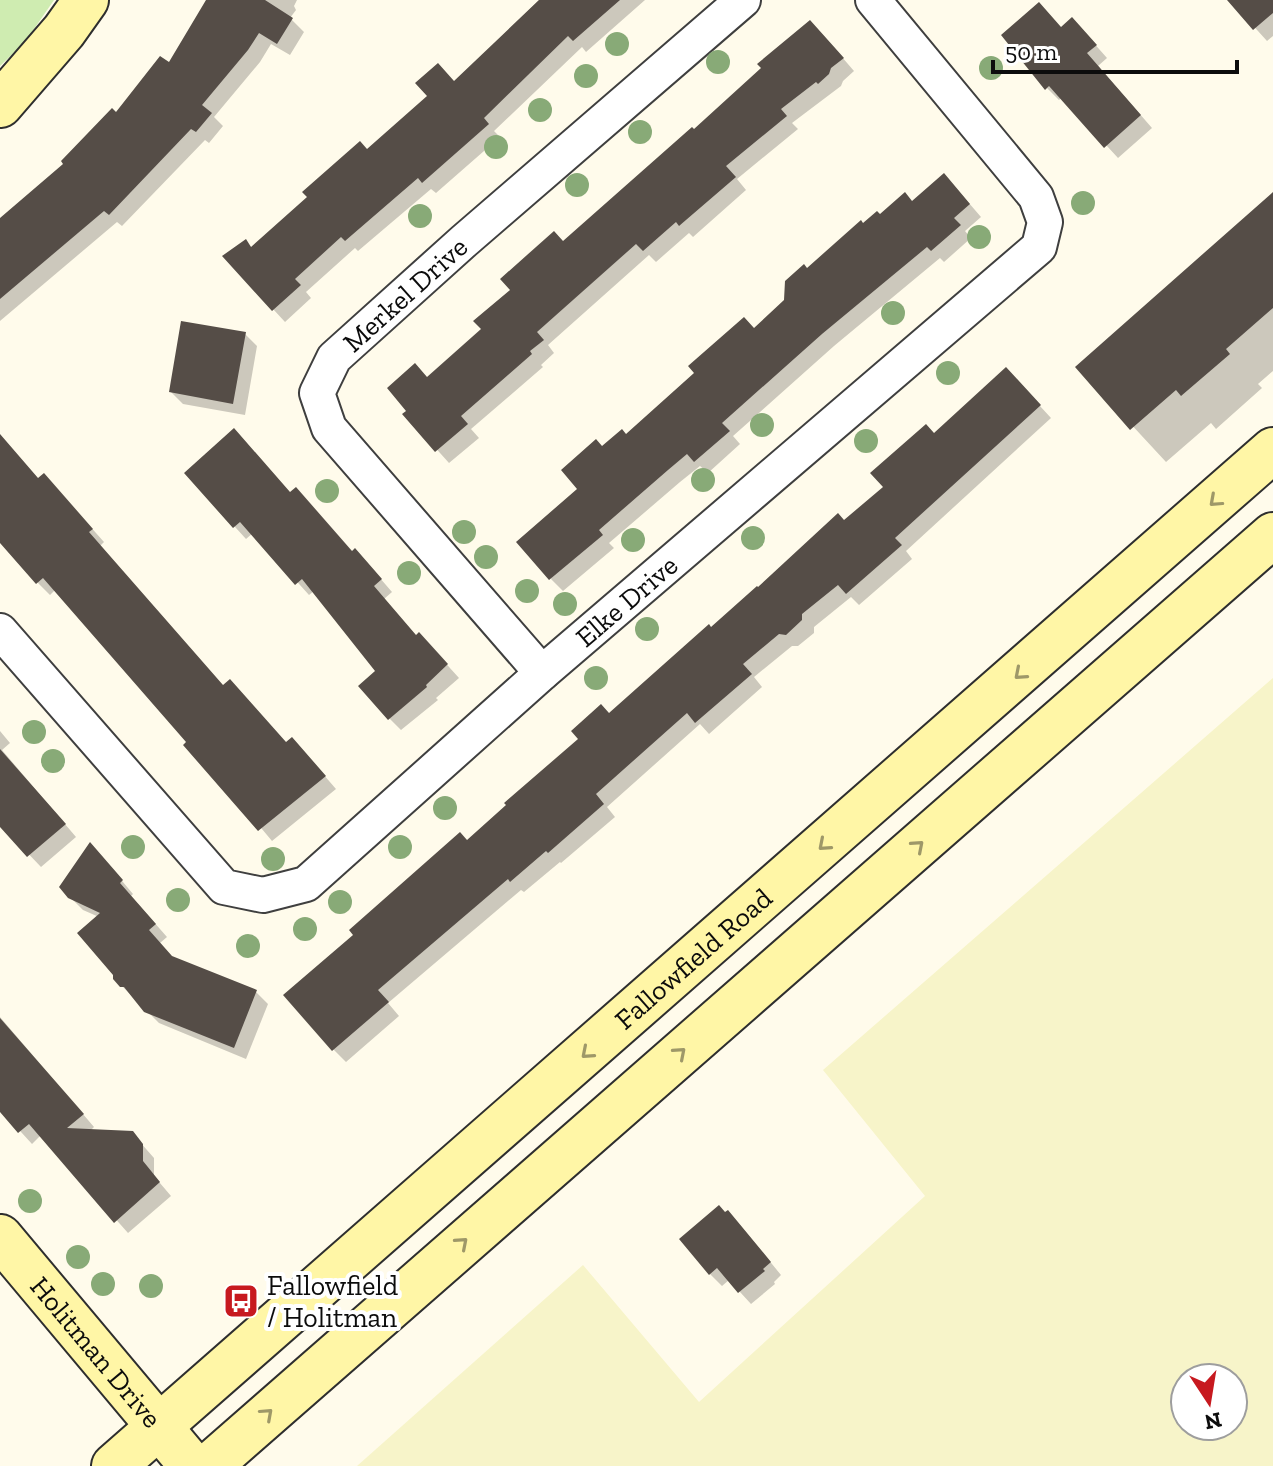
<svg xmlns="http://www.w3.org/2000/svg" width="1273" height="1466" font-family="'Zilla Slab',serif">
<rect width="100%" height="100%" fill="#fffbeb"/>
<path fill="#f7f4c9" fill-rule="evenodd" d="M1273,678V1466H357L583,1265L699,1402L925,1196L823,1070ZM1185,1378H1233V1426H1185Z"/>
<path fill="#cfecb1" d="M0,0H54L25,42L0,66Z"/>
<path fill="#0003" d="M208,0H297L294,6L296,10L290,18L304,32L290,55L271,44L260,62L214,117L223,126L209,143L205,140L122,226L117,222L0,321V221L66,164L169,65Z
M539,0H645L586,52L582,47L494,131L500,137L436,193L431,189L358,251L355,248L306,292L311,298L285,322L273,309L246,242L252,248L367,151L454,83Z
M1230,0H1273V36L1267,41Z
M1084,32L1107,58L1098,66L1152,128L1118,158L1062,97L1059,100L1047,88Z
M822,34L854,71L843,81L841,86L792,123L798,129L737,179L746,190L693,237L689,233L656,262L649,255L548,345L554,353L541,365L543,367L471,429L479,438L449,463L405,414L428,379L484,329L564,243L694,131Z
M956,188L981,217L965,231L971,238L944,262L940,258L834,346L733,436L740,444L708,473L700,466L680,482L609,543L614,548L563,591L551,579L580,489L602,448L626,436L754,330L786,301L808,270L863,226L913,203Z
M1273,195V371L1258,384L1262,388L1216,429L1211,423L1166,462L1078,367Z
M245,334L257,346L245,415L183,404L171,392Z
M1018,382L1051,418L906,551L912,559L859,605L851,597L814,627V633L798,646H792L754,677L762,687L709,734L700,724L607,807L615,817L561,863L560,862L524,892L521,890L388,1003L399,1016L346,1062L334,1050L286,996L468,842L609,715L845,523L886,487L934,436Z
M0,435L39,480L56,488L104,542L100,546L223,687L286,744L304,752L336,789L272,841L189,742L55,590L50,595L38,583L0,524Z
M186,473L291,494L353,553L367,563L392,592L384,599L416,637L431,647L459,678L436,698L438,700L401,730L389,718L378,671L314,591L309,595L253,533L246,539Z
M0,731L10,743L2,750L76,837L41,867L0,824Z
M102,857L133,894L131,896L167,937L160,943L173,959L256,992L268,1004L246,1059L159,1023L115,979L99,917L83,910L70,897Z
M0,1017L94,1127L90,1131L132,1133L154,1158V1176L171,1196L128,1233L41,1135L32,1144L0,1109Z
M740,1225L781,1275L774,1282L775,1284L751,1304L729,1280L722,1286L710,1274Z"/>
<path fill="#554d47" d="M206,0H265L293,18L277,44L259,33L248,50L202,105L212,113L196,132L191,129L109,215L104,211L0,299V218L63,164L61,161L112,108L116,112L160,56L169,62Z
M539,0H620L573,41L568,36L484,118L489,124L422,183L418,178L345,241L341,237L295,279L301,285L272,311L222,256L246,239L251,247L307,197L302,192L360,141L367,149L427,96L415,83L438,63L454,81Z
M1227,0H1273V13L1253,30Z
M1039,2L1061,27L1072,17L1097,45L1087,53L1141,115L1104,148L1049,86L1045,90L1001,35Z
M810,20L844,58L831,68L829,74L818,84L816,82L781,109L787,116L726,166L736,177L679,226L676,222L643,251L636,244L537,332L544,340L530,351L532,354L461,416L468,424L435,452L402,414L406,411L387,388L415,363L427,377L481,329L473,321L510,290L500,279L554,231L563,241L692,127L694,129L761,68L757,64Z
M944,173L970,204L954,218L961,225L931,251L927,247L822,334L722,423L730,431L694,462L687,454L668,470L599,530L603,535L549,580L516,542L577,489L561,470L596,439L602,446L622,429L626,434L694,373L688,366L744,317L754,328L784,300L785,281L804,264L807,268L861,220L863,223L877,211L880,214L905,192L912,201Z
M1273,192V308L1226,349L1230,354L1181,396L1176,390L1130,430L1075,367Z
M181,321L246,332L233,404L169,392Z
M1006,367L1041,405L895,538L902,545L846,594L838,585L802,614V620L786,635L779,634L743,664L752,674L695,723L687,713L596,794L604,804L548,853L546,851L510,882L508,879L378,990L389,1002L332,1051L283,995L353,935L349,930L460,832L467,840L506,805L504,803L578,739L571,731L601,704L609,713L709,624L711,627L757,586L758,587L838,513L844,520L883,487L870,473L926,424L934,433Z
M234,428L290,492L296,487L352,551L355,548L382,579L374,586L416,635L419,632L448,664L426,685L427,687L388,720L358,686L375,671L302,579L295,585L240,522L233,528L184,473Z
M0,434L38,478L44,473L93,529L89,532L223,685L230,679L286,742L292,737L326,776L258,831L183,745L186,742L43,578L36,584L0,543Z
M0,749L66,824L27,857L0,827Z
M90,842L123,880L120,883L156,924L149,930L172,956L257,990L234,1048L144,1012L124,987H120L113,979V975L77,933L100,913L68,898L59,887Z
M0,1018L84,1114L67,1128L133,1131L143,1144V1161L160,1182L114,1223L29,1124L18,1133L0,1112Z
M719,1205L725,1212L728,1210L771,1262L763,1269L765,1271L738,1293L717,1268L709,1275L679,1239Z"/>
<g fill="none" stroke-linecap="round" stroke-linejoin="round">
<defs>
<g id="street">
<path id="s1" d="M0,631L224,887L263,895L306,884L542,673L1039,247L1045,222L1036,197L873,0"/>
<path id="s2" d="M542,673L329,428L317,393L334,358L464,241L743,0"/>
</g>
<g id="secondary">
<path d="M0,105L64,31L86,0"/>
<path id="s3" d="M0,1237L192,1466"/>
<path id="s4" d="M114,1466L1273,450"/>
<path d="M209,1466L1273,535"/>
</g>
</defs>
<use href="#street" stroke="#3f3f3f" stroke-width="38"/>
<use href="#secondary" stroke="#2e2e2e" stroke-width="48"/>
<use href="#street" stroke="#fff" stroke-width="34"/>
<use href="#secondary" stroke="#fff6a6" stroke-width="44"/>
</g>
<g fill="#8a7">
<circle cx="617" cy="44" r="12"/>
<circle cx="718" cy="62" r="12"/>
<circle cx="991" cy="68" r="12"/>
<circle cx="586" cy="76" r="12"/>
<circle cx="540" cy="110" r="12"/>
<circle cx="640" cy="132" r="12"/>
<circle cx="496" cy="147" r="12"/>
<circle cx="577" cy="185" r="12"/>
<circle cx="1083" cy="203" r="12"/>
<circle cx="420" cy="216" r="12"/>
<circle cx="979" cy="237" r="12"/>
<circle cx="893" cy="313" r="12"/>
<circle cx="948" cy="373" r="12"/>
<circle cx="762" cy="425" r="12"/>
<circle cx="866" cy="441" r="12"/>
<circle cx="703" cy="480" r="12"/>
<circle cx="327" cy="491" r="12"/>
<circle cx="464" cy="532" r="12"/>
<circle cx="753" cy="538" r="12"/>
<circle cx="633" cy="540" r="12"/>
<circle cx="486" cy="557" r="12"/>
<circle cx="409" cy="573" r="12"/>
<circle cx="527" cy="591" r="12"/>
<circle cx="565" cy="604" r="12"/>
<circle cx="647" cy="629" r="12"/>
<circle cx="596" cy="678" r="12"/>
<circle cx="34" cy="732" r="12"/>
<circle cx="53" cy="761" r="12"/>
<circle cx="445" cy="808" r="12"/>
<circle cx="133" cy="847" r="12"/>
<circle cx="400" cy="847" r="12"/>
<circle cx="273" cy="859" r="12"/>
<circle cx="178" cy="900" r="12"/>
<circle cx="340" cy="902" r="12"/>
<circle cx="305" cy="929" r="12"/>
<circle cx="248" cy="946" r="12"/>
<circle cx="30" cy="1201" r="12"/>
<circle cx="78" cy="1257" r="12"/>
<circle cx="103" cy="1284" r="12"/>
<circle cx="151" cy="1286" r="12"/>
</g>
<defs><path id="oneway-chevron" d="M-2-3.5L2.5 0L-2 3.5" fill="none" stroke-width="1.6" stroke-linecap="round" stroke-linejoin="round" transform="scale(2)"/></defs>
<g stroke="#9e9868">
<use href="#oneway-chevron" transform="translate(1215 501) rotate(138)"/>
<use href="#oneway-chevron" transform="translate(1020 674) rotate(139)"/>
<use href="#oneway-chevron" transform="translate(824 845) rotate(139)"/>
<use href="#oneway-chevron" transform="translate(918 846) rotate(-41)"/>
<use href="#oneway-chevron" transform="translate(587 1053) rotate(139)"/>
<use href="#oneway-chevron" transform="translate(680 1053) rotate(-41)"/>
<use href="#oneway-chevron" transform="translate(462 1243) rotate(-41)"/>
<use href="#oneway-chevron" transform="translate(267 1414) rotate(-42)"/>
</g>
<defs>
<symbol id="bus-square" viewBox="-11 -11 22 22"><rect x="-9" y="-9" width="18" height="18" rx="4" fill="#c7191f" stroke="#fff"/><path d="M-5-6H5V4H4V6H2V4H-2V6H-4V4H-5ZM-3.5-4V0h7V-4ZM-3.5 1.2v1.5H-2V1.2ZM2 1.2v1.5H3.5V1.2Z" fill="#fff"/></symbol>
</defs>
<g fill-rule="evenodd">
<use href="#bus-square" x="221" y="1281" width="40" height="40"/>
</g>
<g text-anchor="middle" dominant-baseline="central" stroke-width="8" stroke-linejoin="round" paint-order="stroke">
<g font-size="28" fill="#0c0c0c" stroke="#fff">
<text stroke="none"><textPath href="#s2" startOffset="496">Merkel Drive</textPath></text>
<text stroke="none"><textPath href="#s1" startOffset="852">Elke Drive</textPath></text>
<text stroke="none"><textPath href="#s4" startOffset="770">Fallowfield Road</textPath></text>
<text stroke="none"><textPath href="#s3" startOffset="150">Holitman Drive</textPath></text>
</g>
<g font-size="28" fill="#0c0c0c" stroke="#fff" text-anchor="start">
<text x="267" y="1285">Fallowfield<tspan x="267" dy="32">/ Holitman</tspan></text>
</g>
</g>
<g transform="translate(1209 1402) rotate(168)"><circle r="38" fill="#ffffff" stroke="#9e9e9e" stroke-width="2"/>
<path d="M0-6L14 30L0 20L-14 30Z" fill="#c7191f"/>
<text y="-12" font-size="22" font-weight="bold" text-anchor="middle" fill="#0c0c0c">N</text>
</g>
<path d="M993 60v12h244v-12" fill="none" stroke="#0c0c0c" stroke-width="4"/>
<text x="1005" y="60" font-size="24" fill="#0c0c0c" stroke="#ffffff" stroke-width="6" paint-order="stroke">50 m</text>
</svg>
